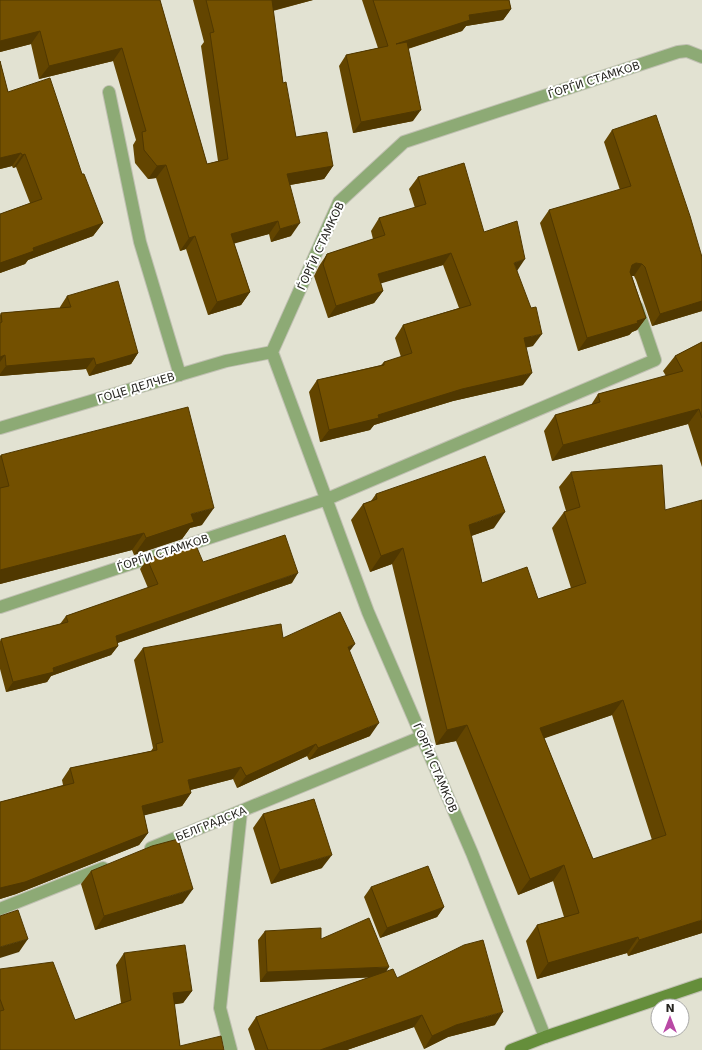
<svg xmlns="http://www.w3.org/2000/svg" width="702" height="1050" font-family="'DejaVu Sans',sans-serif">
<rect width="100%" height="100%" fill="#e2e2d2"/>
<g fill="none" stroke-linecap="round" stroke-linejoin="round">
<defs>
<path id="street" d="M109,92L140,242L180,375
M0,428L226,361L272,352
M0,607L327,499L655,360L637,307
M151,848L421,737
M0,909L103,868
M545,1037L472,853L368,612L272,352L339,202L404,142L678,52L687,51L702,57
M231,1050L220,1008L241,812"/>
<path id="secondary" d="M511,1050L545,1037L702,984"/>
</defs>
<use href="#street" stroke="#c0c0b2" stroke-width="14"/>
<use href="#secondary" stroke="#c0c0b2" stroke-width="14"/>
<use href="#street" stroke="#8daa75" stroke-width="12"/>
<use href="#secondary" stroke="#658e3b" stroke-width="12"/>
</g>
<path fill="#634500" fill-rule="evenodd" d="M0,0H160L207,164L218,161L201,46L204,42L193,0H313L273,11L283,83L296,137L333,166L324,179L290,185L291,236L271,242L269,234L234,243L250,292L241,305L208,315L186,249L180,251L156,178L148,179L135,163L133,145L136,140L113,61L39,79L31,44L0,52Z
M362,0H509L511,9L503,20L466,26L462,31L408,49L413,121L353,133L339,66L346,55L378,48Z
M0,61L8,92L82,174L103,223L93,236L28,260L25,264L0,273V214L30,203L16,167L13,168L12,166L0,169Z
M612,130L702,257V311L652,326L636,280L634,276H632L646,318L637,330L632,332L629,335L578,351L540,223L549,210L620,190L604,142Z
M418,177L484,232L517,271L533,346L526,347L523,385L453,401L374,425L370,430L320,442L309,392L317,380L381,365L384,362L401,357L395,338L403,325L459,308L443,265L380,283L383,291L374,303L328,318L314,276L319,266L327,254L373,239L371,231L379,218L415,208L409,189Z
M67,296L138,353L131,364L89,376L86,369L0,376V315L1,313L60,308V307Z
M702,342V467L688,424L552,461L544,431L555,415L591,405L598,394L666,376L663,371L675,356Z
M1,455L202,525L190,528L182,539L134,555L132,550L0,584V456Z
M571,472L702,933L628,956L627,953L537,979L526,941L537,925L564,917L553,881L518,895L456,741L436,745L392,564L370,572L351,520L363,504L371,501L376,494L494,528L471,536L482,583L538,599L571,588L552,528L564,512L566,511L559,487ZM612,715L652,840L593,859L544,738Z
M147,559L203,562L292,583L117,643L118,646L111,655L51,676L47,682L6,692L0,669V641L1,639L60,624L66,616L148,588L140,569Z
M283,638L350,652L370,736L309,760L307,756L237,788L233,779L190,790L191,793L182,806L144,815L148,833L139,845L16,894L0,899V802L63,785L62,780L70,768L151,751L153,748L134,660L143,648Z
M263,814L322,868L271,884L253,828Z
M91,871L183,903L95,930L81,884Z
M371,887L444,907L437,917L380,938L364,897Z
M265,931L321,939L397,978L495,1025L448,1037L424,1049L414,1027L347,1050H255L248,1029L256,1017L370,977L260,982L258,940Z
M124,953L192,991L183,1003L174,1004L180,1046L0,1050V969L75,1020L121,1003L116,965Z"/>
<path fill="#503800" d="M272,0H313L263,13Z
M511,9L503,20L466,26L462,31L388,55L396,44L469,15Z
M40,31L31,44L0,52V41Z
M122,48L113,61L39,79L49,66Z
M421,110L413,121L353,133L361,122Z
M21,153L12,166L0,169V158Z
M25,154L16,167L13,168L22,155Z
M166,165L156,178L148,179L157,166Z
M333,166L324,179L278,187L287,174Z
M278,221L269,234L222,247L231,234Z
M103,223L93,236L28,260L25,264L0,273V263L33,248Z
M300,223L291,236L271,242L280,229Z
M195,236L186,249L180,251L189,238Z
M451,253L443,265L369,287L378,274Z
M525,259L517,271L514,263Z
M636,263L642,264L634,276L627,275L632,265Z
M383,291L374,303L328,318L336,306Z
M250,292L241,305L208,315L217,302Z
M702,301V311L652,326L660,314Z
M646,318L637,330L632,332L629,335L578,351L587,338Z
M542,334L533,346L516,350L524,338Z
M138,353L131,364L89,376L96,365Z
M5,355L0,362V357Z
M94,358L86,369L0,376V374L6,366Z
M532,373L523,385L453,401L374,425L370,430L320,442L329,430L462,389Z
M699,409L688,424L552,461L563,445Z
M214,508L202,525L190,528L182,539L134,555L146,538L191,514Z
M505,512L494,528L457,541L469,525Z
M144,533L132,550L0,584V570Z
M403,548L392,564L370,572L381,556Z
M298,573L292,583L109,646L116,636Z
M355,644L346,656L348,647Z
M118,646L111,655L51,676L47,682L6,692L13,682Z
M623,700L612,715L528,744L540,728Z
M379,723L370,736L309,760L318,748Z
M467,725L456,741L436,745L447,730Z
M316,744L307,756L237,788L246,776Z
M241,767L233,779L179,793L188,780Z
M191,793L182,806L134,818L142,806Z
M148,833L139,845L16,894L0,899V888Z
M332,855L322,868L271,884L280,870Z
M564,865L553,881L518,895L530,879Z
M193,889L183,903L95,930L104,916Z
M444,907L437,917L380,938L387,928Z
M702,920V933L628,956L639,940Z
M638,937L627,953L537,979L548,963Z
M28,939L19,952L0,958V947Z
M389,967L383,977L260,982L267,972Z
M192,991L183,1003L164,1006L173,993Z
M503,1012L495,1025L448,1037L424,1049L432,1036L456,1025Z
M422,1015L414,1027L347,1050H320Z"/>
<path fill="#735000" stroke="#503800" fill-rule="evenodd" d="M0,0H160L207,164L228,159L210,33L214,32L206,0H273H272L283,83L286,82L296,137L327,132L333,166L287,174L300,223L280,229L278,221L231,234L250,292L217,302L195,236L189,238L166,165L157,166L144,150L142,132L146,131L122,48L49,66L40,31L0,41Z
M373,0H509L511,9L469,15L470,20L396,44L407,42L421,110L361,122L346,55L388,46Z
M0,61L8,92L50,78L82,174H84L103,223L33,248L34,251L0,263V214L42,199L25,154L22,155L21,153L0,158Z
M656,115L690,216L702,257V301L660,314L645,267L642,264L636,263L632,265L630,272L646,318L637,321L638,323L587,338L549,210L631,186L612,130Z
M464,163L484,232L517,221L525,259L514,263L531,308L536,307L542,334L524,338L532,373L462,389L378,415L379,418L329,430L317,380L384,365V362L412,353L403,325L471,305L451,253L378,274L383,291L336,306L323,264L327,254L385,235L379,218L426,204L418,177Z
M118,281L138,353L96,365L94,358L6,366L5,355L0,357V323L2,322L1,313L71,307L67,296Z
M702,342V418L699,409L563,445L555,415L600,402L598,394L683,371L675,356Z
M188,407L214,508L191,514L194,522L146,538L144,533L0,570V488L9,486L1,455Z
M485,456L505,512L469,525L482,583L527,567L538,599L586,583L564,512L580,507L571,472L662,465L665,510L702,500V920L639,940L638,937L548,963L537,925L579,913L564,865L530,879L467,725L447,730L403,548L381,556L363,504L377,499L376,494ZM623,700L666,835L593,859L540,728Z
M285,535L298,573L116,636L118,646L53,668L54,672L13,682L1,639L68,622L66,616L158,584L147,559L195,543L203,562Z
M340,612L355,644L348,647L379,723L318,748L316,744L246,776L241,767L188,780L191,793L142,806L148,833L25,882L0,888V802L74,783L70,768L157,750L156,744L163,742L143,648L281,624L283,638Z
M314,799L332,855L280,870L263,814Z
M178,839L193,889L104,916L91,871L152,846Z
M428,866L444,907L387,928L371,887Z
M18,910L28,939L0,947V916Z
M369,918L389,967L267,972L265,931L321,928V939Z
M483,940L503,1012L456,1025L432,1036L422,1015L320,1050H268L256,1017L393,969L397,978L464,945Z
M185,945L192,991L173,993L180,1046L221,1036L224,1050H0V1011L4,1010L0,999V969L53,962L75,1020L131,1000L124,953Z"/>
<g text-anchor="middle" dominant-baseline="central" stroke-width="4" stroke-linejoin="round" paint-order="stroke">
<g font-size="11" fill="#262520" stroke="#fff">
<text transform="translate(594 80) rotate(-18)">ЃОРЃИ СТАМКОВ</text>
<text transform="translate(321 246) rotate(-65)">ЃОРЃИ СТАМКОВ</text>
<text transform="translate(136 388) rotate(-17)">ГОЦЕ ДЕЛЧЕВ</text>
<text transform="translate(163 553) rotate(-18)">ЃОРЃИ СТАМКОВ</text>
<text transform="translate(435 768) rotate(67)">ЃОРЃИ СТАМКОВ</text>
<text transform="translate(211 824) rotate(-22)">БЕЛГРАДСКА</text>
</g>
</g>
<g transform="translate(670 1018)"><circle r="19" fill="#ffffff" stroke="#a8a8a6"/>
<path d="M0-3L7 15L0 10L-7 15Z" fill="#b949a5"/>
<text y="-6" font-size="11" font-weight="bold" text-anchor="middle" fill="#262520">N</text>
</g>
</svg>
